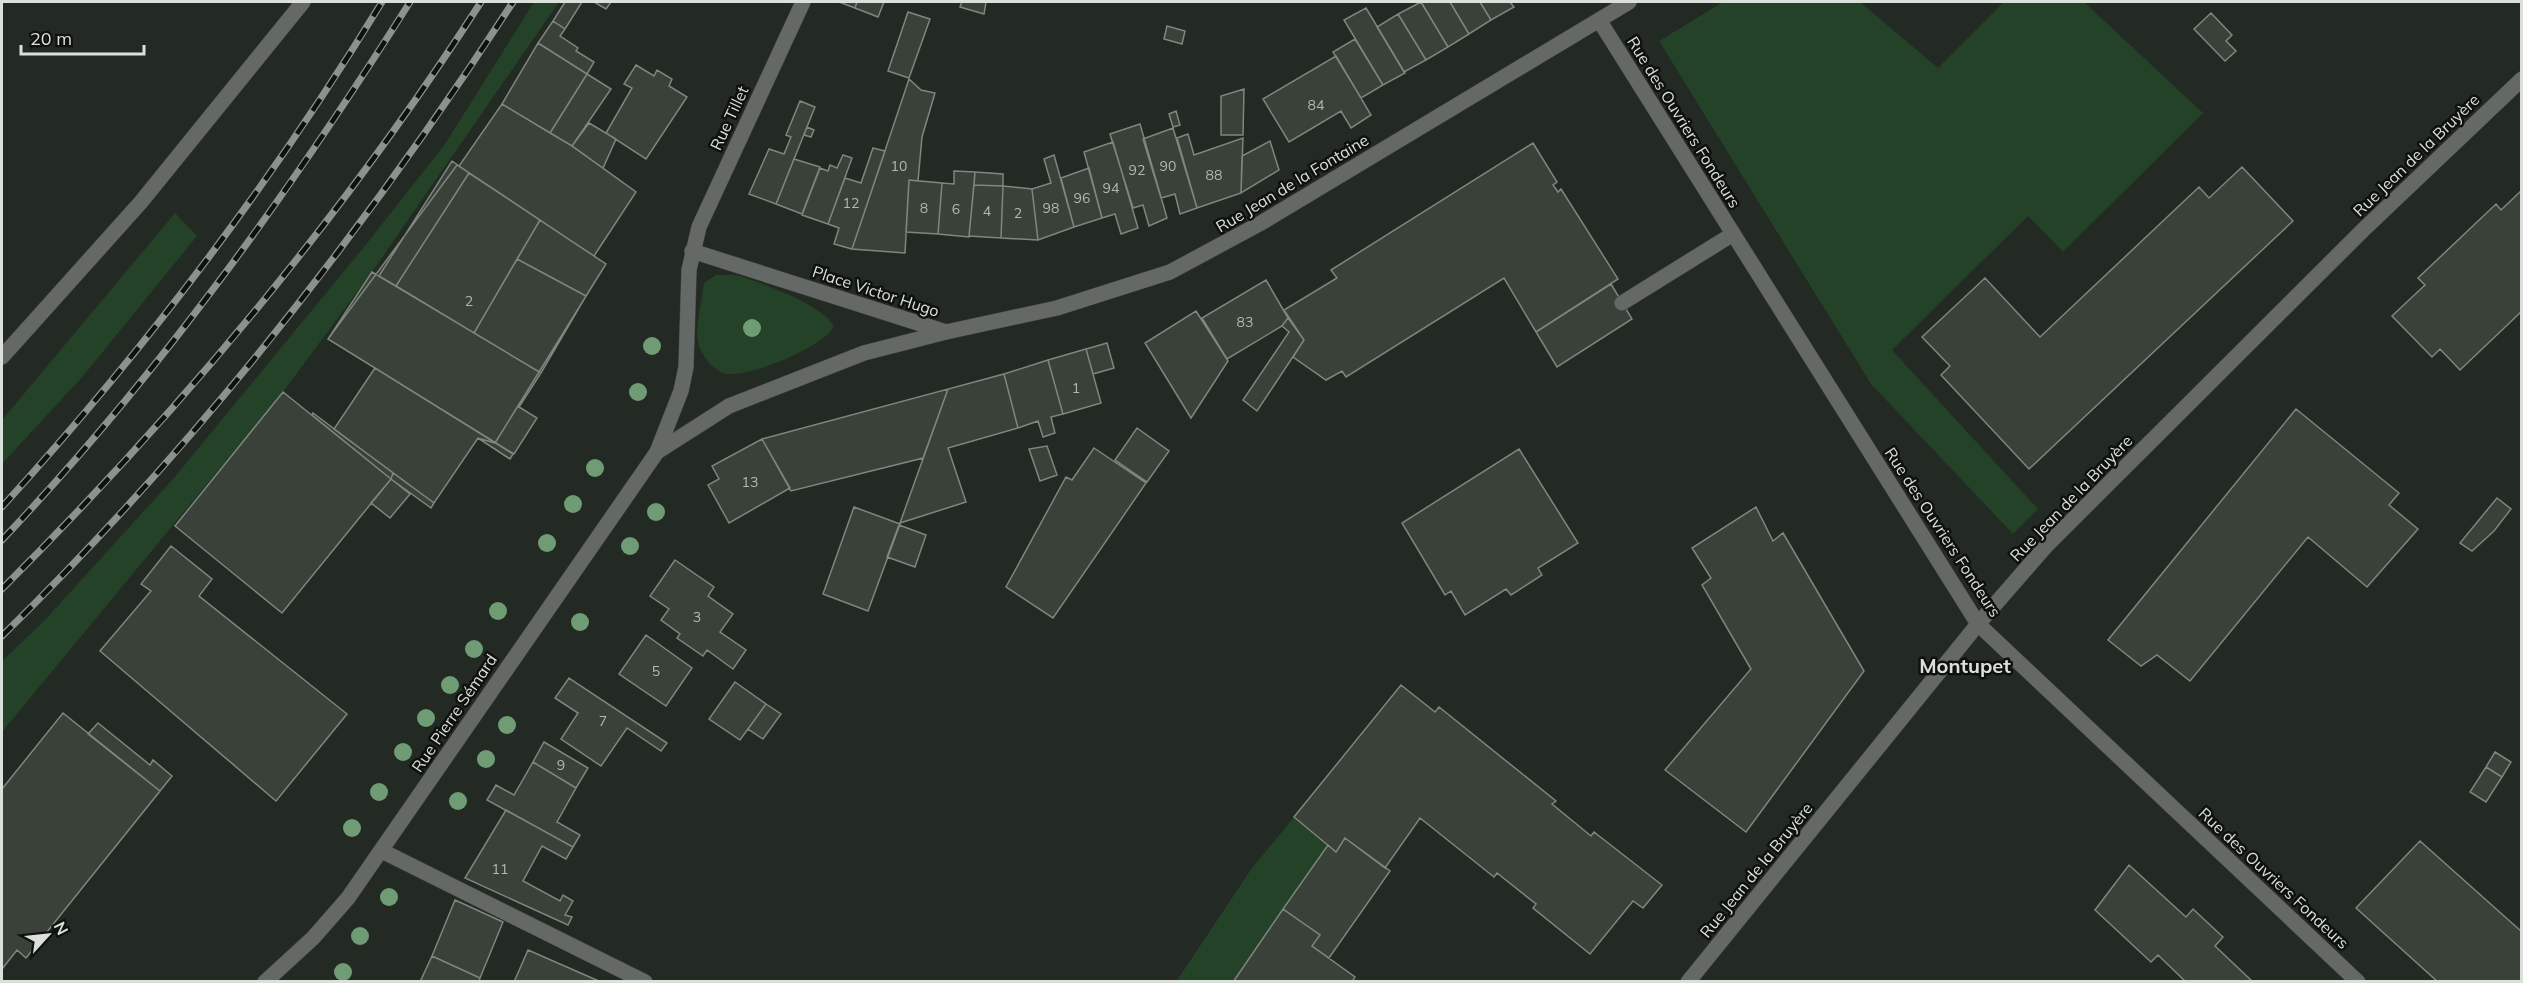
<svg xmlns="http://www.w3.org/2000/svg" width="2523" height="983" font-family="Mulish,sans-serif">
<rect width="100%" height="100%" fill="#222a23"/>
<path fill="#234227" d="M534,2H559L372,272L283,392L2,732V661L44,621L173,479L364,247L445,144Z
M1723,2H1860L1938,68L2004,2H2084L2203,113L2063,252L2028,216L1892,350L2038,509L2013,534L1871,384L1659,41Z
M175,213L197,236L84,375L2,464V420Z
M716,275C724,275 733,274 740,276C762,283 826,306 834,327C821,348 753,376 728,374C714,372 701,356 698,342C695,328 702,298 704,283Z
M1294,817L1328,845L1233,981L1176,982L1252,868Z"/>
<path fill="#394139" stroke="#7e877f" stroke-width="1.5" d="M565,2H582L565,29L553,21Z
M594,2H611L606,9Z
M839,2H857L855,8Z
M857,2H884L878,17L855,8Z
M962,2H986L984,14L960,7Z
M1421,2L1448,47L1426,60L1398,14Z
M1421,2H1450L1469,34L1448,47Z
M1450,2H1480L1491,20L1469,34Z
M1480,2H1510L1514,7L1491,20Z
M1366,8L1405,73L1383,85L1344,20Z
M908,12L930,19L909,78L888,71Z
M2211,13L2232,35L2226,41L2236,51L2225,61L2194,29Z
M1398,14L1426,60L1404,72L1377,27Z
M553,21L565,29L560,36L578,48L576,51L594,62L587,74L538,43Z
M1167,26L1185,31L1182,44L1164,39Z
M1355,39L1383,85L1361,98L1333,52Z
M538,43L587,74L550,133L502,104Z
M1336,56L1371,115L1351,128L1341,111L1289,142L1263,99Z
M636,65L654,76L657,70L672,79L669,86L687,97L646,159L606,133L632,88L624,84Z
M587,74L611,89L572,146L550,133Z
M909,79L921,90L935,93L922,137L918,181L909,180L905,253L852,249Z
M1244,89L1243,135H1221V96Z
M800,101L815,107L776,204L749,194L769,149L784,154L791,137L786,135Z
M502,104L572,146L636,192L594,256L459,166Z
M1176,111L1180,125L1173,127L1169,114Z
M589,123L616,139L603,168L572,146Z
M1140,124L1167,218L1149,226L1143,205L1133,208L1110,134Z
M807,127L814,130L811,137L804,135Z
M1173,128L1197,208L1180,214L1175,194L1161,198L1143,139Z
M1188,134L1194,155L1243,138L1241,193L1197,208L1177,138Z
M1270,141L1279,170L1241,193L1242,156Z
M1113,142L1138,228L1121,234L1115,214L1102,218L1084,152Z
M1533,143L1557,182L1553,185L1558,192L1561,189L1618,279L1536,332L1504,278L1346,377L1342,371L1326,380L1293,357L1304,340L1284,310L1337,278L1331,270Z
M873,148L885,151L852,249L834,244L839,228L828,224L845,178L861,183Z
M843,155L852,158L828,224L802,215L820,168L828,171L830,165L837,168Z
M1054,155L1074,227L1038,240L1032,189L1051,183L1044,159Z
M794,159L820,167L802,214L776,204Z
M452,161L469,173L396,286L379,276Z
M457,165L606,264L495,443L478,438L434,503L334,429L375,368L328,339Z
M2242,167L2293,221L2029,469L1941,375L1950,366L1922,337L1985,278L2040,337L2199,187L2209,198Z
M1089,168L1102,218L1074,227L1061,178Z
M954,171L975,172L969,237L938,234L942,183L954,184Z
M975,172L1003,174V186L974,185Z
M469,173L540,220L474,333L396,286Z
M909,180L942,183L938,234L906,232Z
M974,185L1003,186L1001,238L969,236Z
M1003,186L1032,189L1038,240L1001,238Z
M2522,190V311L2460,370L2440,349L2432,357L2392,316L2425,285L2418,278L2496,204L2501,210Z
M540,220L606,264L586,296L517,259Z
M517,259L586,296L541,373L474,333Z
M372,272L541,373L519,407L537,418L514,454L328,339Z
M1266,280L1288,318L1282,326L1227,359L1202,318Z
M1611,284L1632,319L1557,367L1536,332Z
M1196,311L1228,361L1191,418L1145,343Z
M1288,318L1304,340L1257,411L1243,400L1289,332L1282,326Z
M1107,343L1114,368L1093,374L1086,349Z
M1086,349L1101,403L1063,414L1048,360Z
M1048,360L1063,414L1051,417L1055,433L1043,437L1038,421L1018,428L1004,374Z
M375,368L513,454L510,459L478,438L434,503L334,429Z
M1004,374L1018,428L948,448L966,502L900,523L948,389Z
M948,389L923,458L791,491L762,439Z
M283,392L391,479L282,613L175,526Z
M2296,409L2399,493L2389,505L2418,529L2367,587L2308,537L2190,681L2157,655L2141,666L2108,640Z
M313,413L393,473L391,479L312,415Z
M1137,428L1169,451L1147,482L1115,460Z
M762,439L790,488L729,523L708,485L719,479L712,466Z
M1047,446L1057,475L1040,481L1029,449Z
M1094,448L1146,483L1053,618L1006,587L1066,477L1072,480Z
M1519,449L1578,543L1538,568L1542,575L1511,595L1506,589L1465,615L1451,591L1445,595L1402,523Z
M393,473L434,503L431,508L391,479Z
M391,479L410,494L390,518L371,503Z
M2497,498L2511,509L2494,531L2472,551L2460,543Z
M854,507L900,524L868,611L823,594Z
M1756,507L1773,541L1783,533L1864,671L1746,832L1665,770L1751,669L1702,585L1711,578L1692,548Z
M899,525L926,535L915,567L887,557Z
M171,546L212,579L199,596L347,714L276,801L100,651L151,591L141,584Z
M675,560L714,587L708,596L733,614L720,632L746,650L733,669L707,650L703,656L677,638L680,634L661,620L669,609L650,596Z
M646,635L692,668L666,706L619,674Z
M569,678L667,743L661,751L627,728L601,766L561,739L578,713L555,698Z
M735,682L766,704L740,740L709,719Z
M1401,685L1435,712L1439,707L1556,801L1552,804L1591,836L1594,832L1662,885L1643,908L1633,901L1590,954L1533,908L1536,904L1497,873L1494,877L1420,818L1385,868L1345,838L1336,852L1294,817Z
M766,704L781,714L763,739L748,729Z
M63,713L160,791L26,958L17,950L2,969V789Z
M98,723L150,765L153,760L172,776L160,791L88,734Z
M544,742L588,768L576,788L533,762Z
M2495,752L2511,762L2502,777L2486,767Z
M533,762L576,788L557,822L580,835L573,847L487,800L496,785L514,795Z
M2486,767L2502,777L2486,802L2470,792Z
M506,810L573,847L566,859L542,846L523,881L560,901L563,895L573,901L565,915L572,917L568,925L465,878Z
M1345,838L1390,871L1329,958L1312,946L1320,935L1283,909L1328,845L1336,852Z
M2420,841L2522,932V982H2438L2356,908Z
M2129,865L2186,917L2193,909L2223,937L2215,946L2253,982H2186L2158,955L2151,962L2095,910Z
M455,900L503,922L480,978L432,956Z
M1283,909L1320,935L1312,946L1355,977L1352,982H1233Z
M528,950L601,982H514Z
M432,956L480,978L479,982H420Z"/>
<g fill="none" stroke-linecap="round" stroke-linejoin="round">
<defs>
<path id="service" d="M1622,303L1733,234
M2,357L141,202L303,2
M382,851L645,982"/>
<path id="minor" d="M1599,20L1978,624L2358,982
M692,251L946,332
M657,452L729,406L864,353L946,332L1057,308L1170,272L1261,223L1629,2
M265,982L313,938L348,898L657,452L681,391L686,367L689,270L699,227L803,2
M1688,982L1978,624L2046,546L2362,231L2522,79"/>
</defs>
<use href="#service" stroke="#404740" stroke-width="16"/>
<use href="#minor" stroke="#404740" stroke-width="16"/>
<use href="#service" stroke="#656965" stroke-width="15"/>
<use href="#minor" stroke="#656965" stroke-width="15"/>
<defs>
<path id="rail" d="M2,507C144,351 272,182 382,2
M2,540C157,377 290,192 410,2
M2,589C181,410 344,215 481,2
M2,636C197,445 365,230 513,2"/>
</defs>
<use href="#rail" stroke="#8c938d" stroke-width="7"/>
<use href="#rail" stroke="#0e110e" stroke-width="4.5" stroke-dasharray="14" stroke-linecap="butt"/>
</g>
<g fill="#6f9c74">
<circle cx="752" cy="328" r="9"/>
<circle cx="652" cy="346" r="9"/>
<circle cx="638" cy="392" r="9"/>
<circle cx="595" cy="468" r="9"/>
<circle cx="573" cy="504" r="9"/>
<circle cx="656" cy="512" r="9"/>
<circle cx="547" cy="543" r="9"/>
<circle cx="630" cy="546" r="9"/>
<circle cx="498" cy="611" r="9"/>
<circle cx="580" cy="622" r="9"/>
<circle cx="474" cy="649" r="9"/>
<circle cx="450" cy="685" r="9"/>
<circle cx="426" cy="718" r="9"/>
<circle cx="507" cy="725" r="9"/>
<circle cx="403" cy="752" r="9"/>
<circle cx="486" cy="759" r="9"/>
<circle cx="379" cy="792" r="9"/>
<circle cx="458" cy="801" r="9"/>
<circle cx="352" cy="828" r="9"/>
<circle cx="389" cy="897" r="9"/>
<circle cx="360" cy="936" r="9"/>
<circle cx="343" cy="972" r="9"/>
</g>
<g text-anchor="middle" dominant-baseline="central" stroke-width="5" stroke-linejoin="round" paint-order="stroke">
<g font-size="14" fill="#b2b8b2">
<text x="1316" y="105">84</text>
<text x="899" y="166">10</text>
<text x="1168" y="166">90</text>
<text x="1137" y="170">92</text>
<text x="1214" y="175">88</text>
<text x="1111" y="188">94</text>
<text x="1082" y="198">96</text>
<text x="851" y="203">12</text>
<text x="924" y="208">8</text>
<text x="1051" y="208">98</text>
<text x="956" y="209">6</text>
<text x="987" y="211">4</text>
<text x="1018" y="213">2</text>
<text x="469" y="301">2</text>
<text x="1245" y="322">83</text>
<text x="1076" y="388">1</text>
<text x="750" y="482">13</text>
<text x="697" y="617">3</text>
<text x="656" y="671">5</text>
<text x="603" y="721">7</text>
<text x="561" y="765">9</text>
<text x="500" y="869">11</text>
</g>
<g font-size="16" fill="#dbe0db" stroke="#0e110e">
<text transform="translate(729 118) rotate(-65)">Rue Tillet</text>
<text transform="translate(1684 122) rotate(58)">Rue des Ouvriers Fondeurs</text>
<text transform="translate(2416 155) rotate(-44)">Rue Jean de la Bruyère</text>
<text transform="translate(1292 183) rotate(-31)">Rue Jean de la Fontaine</text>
<text transform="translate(876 291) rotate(18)">Place Victor Hugo</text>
<text transform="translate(2071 498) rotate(-46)">Rue Jean de la Bruyère</text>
<text transform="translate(1943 532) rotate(57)">Rue des Ouvriers Fondeurs</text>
<text transform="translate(454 713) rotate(-56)">Rue Pierre Sémard</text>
<text transform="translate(1756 870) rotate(-51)">Rue Jean de la Bruyère</text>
<text transform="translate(2274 878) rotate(43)">Rue des Ouvriers Fondeurs</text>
</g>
<g font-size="20" font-weight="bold" fill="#dbe0db" stroke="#0e110e">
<text x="1965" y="665">Montupet</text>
</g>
</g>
<rect width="2523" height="983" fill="none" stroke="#dbe0db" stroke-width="6"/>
<g transform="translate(48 935) rotate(63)" stroke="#0e110e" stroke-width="4.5" paint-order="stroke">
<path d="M0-4.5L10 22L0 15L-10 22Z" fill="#dbe0db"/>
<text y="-9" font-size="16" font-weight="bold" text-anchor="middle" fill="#dbe0db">N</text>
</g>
<path d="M21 45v9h123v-9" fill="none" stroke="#dbe0db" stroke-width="3"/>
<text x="30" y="45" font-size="18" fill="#dbe0db" stroke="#0e110e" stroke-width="4.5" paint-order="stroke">20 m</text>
</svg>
